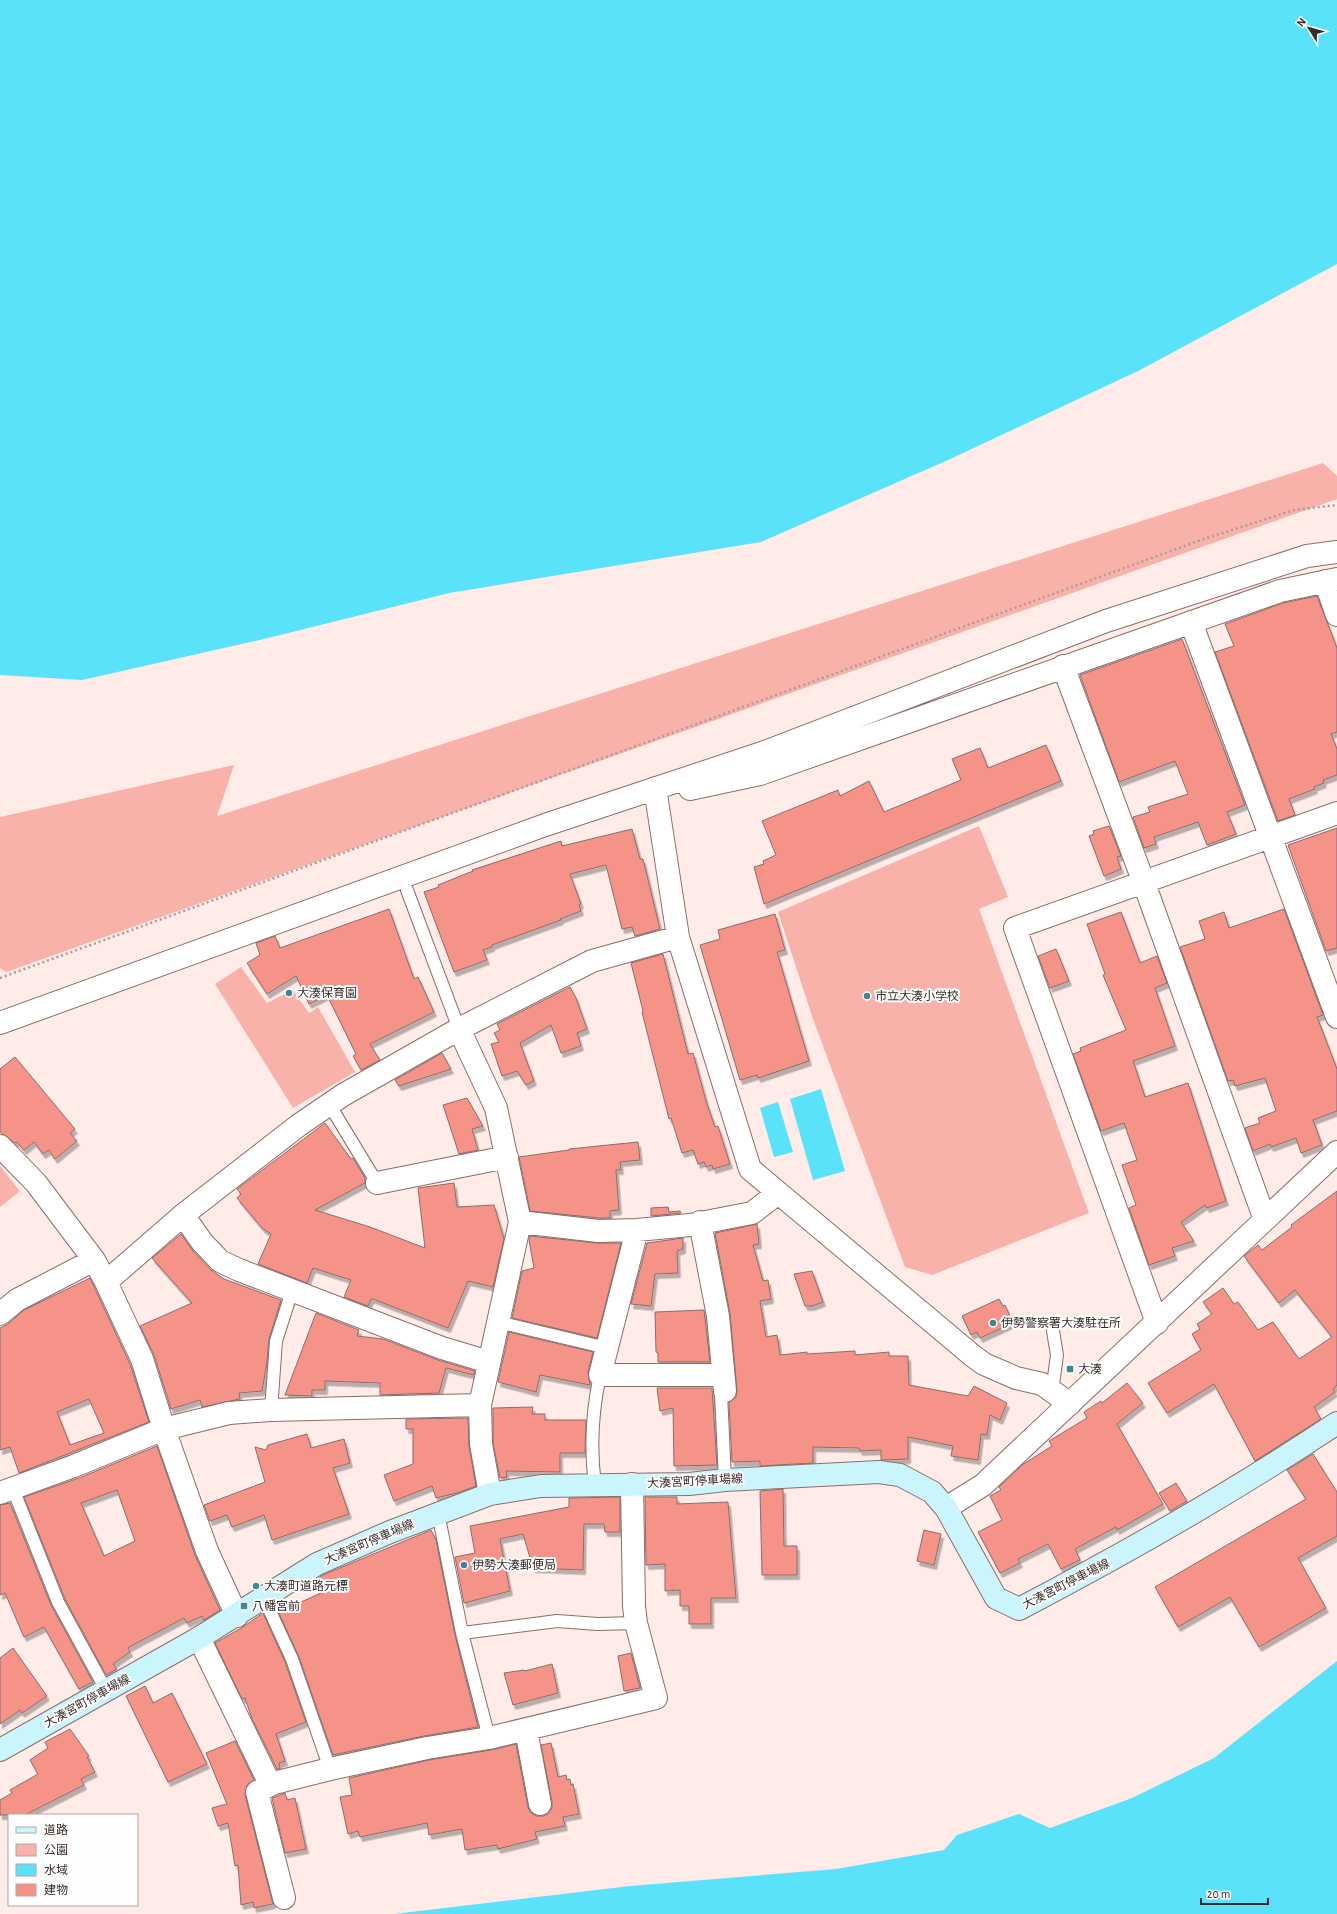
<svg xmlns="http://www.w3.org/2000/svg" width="1337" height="1914" font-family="'Alegreya Sans','Noto Sans JP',sans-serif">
<defs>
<filter id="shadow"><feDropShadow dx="2.5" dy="4.5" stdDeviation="0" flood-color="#0004"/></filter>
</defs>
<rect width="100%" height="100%" fill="#ffebe8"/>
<path fill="#f9b2aa" d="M1323,463L1337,476V499L6,972L0,968V817L234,765L217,816Z
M979,826L1008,897L979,909L1089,1213L932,1275L905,1267L813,1019L778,912Z
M241,967L267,1003L293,990L309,1013L318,1007L355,1072L293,1108L215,984Z
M0,1166L20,1191L0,1207Z"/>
<path fill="#5ae2fa" d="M0,0H1337V264L1140,370L948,460L761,542L449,593L264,639L82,680L0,675Z
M821,1089L845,1171L813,1180L790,1099Z
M778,1102L793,1152L774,1157L760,1108Z
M1337,1661V1914H394L630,1886L836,1869L944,1850L957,1835L1019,1814L1050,1828L1132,1798L1214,1758Z"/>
<path fill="#f69389" stroke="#8a6d6a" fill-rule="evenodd" filter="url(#shadow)" d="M1317,596L1337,648V732L1331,734L1337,749V775L1323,780L1324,783L1314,787L1315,789L1289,799L1295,815L1278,821L1215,652L1234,646L1225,624L1283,603Z
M1182,639L1245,805L1227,812L1236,834L1207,845L1198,822L1154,837L1156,844L1144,848L1133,817L1150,812L1148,807L1188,794L1175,761L1119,782L1080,675Z
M1046,745L1061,781L764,904L754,867L764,864L763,861L776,855L762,821L838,790L840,796L869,781L884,812L961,780L952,759L980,748L988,768Z
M1109,826L1121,856L1117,857L1121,869L1104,876L1089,836L1094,834L1093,831Z
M1337,828V948L1326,951L1288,845Z
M632,829L640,859H643L660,929L635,936L632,927L622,929L606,865L570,874L581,904L579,905L581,911L560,919L561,920L492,945V947L483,950L487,960L454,972L424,892L439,887L438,885L473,871L472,870L561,841L562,846Z
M389,909L414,979L418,977L434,1012L370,1044L380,1060L361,1070L353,1056L356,1054L327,995L309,1004L296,976L267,994L247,963L260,955L256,943L275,936L280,948Z
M1284,909L1323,1015L1317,1017L1337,1069V1111L1313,1120L1322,1145L1301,1153L1296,1138L1271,1147L1270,1144L1253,1151L1245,1128L1260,1123L1258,1118L1276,1111L1265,1078L1235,1086L1233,1080L1228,1081L1180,947L1205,939L1199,921L1224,912L1229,928Z
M1121,912L1140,963L1157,956L1167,983L1155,988L1175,1046L1133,1061L1145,1097L1188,1083L1226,1201L1207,1208L1205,1205L1181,1222L1194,1241L1172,1248L1175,1256L1149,1265L1129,1208L1136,1205L1122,1165L1137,1160L1124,1123L1101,1131L1073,1054L1081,1051L1080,1048L1126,1030L1103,975L1105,974L1087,924Z
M775,914L785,950L777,952L809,1061L758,1078L757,1075L740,1080L700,945L720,939L718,930Z
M1056,949L1069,981L1050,988L1038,956Z
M663,954L688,1054L693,1053L706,1101L715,1127L718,1126L730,1164L713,1169L712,1165L706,1167L704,1162L698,1164L693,1150L682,1153L671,1118L669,1119L642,1012L643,1011L631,963Z
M570,987L576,998L587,1029L577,1033L581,1046L561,1053L551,1025L520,1043L534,1081L526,1085L517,1071L502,1076L491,1044L499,1042L494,1033L500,1030L497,1024Z
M442,1053L451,1069L399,1086L395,1080Z
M15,1057L75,1129L70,1133L77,1141L55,1159L49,1150L43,1154L34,1142L24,1150L17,1142L15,1143L0,1132V1069Z
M467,1098L483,1126L472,1129L478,1150L459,1154L443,1105Z
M325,1123L351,1159L353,1158L365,1178V1183L315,1210L370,1227L425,1248L418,1188L454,1183L457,1207L494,1205L504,1239L493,1287L468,1281L448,1328L373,1299H371L368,1306L344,1297L351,1280L313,1268L307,1283L258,1264L271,1234L262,1228L237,1198L241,1194L237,1189Z
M638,1142L640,1160L620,1162L621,1170H616L619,1210L610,1211V1218H599L530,1211L519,1157L569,1150V1149Z
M1337,1191V1385L1333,1389L1335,1392L1314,1407L1321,1419L1255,1461L1214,1384L1167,1413L1148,1383L1201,1350L1192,1334L1200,1329L1197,1324L1212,1314L1203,1302L1223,1288L1234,1304L1238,1302L1258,1330L1273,1322L1299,1359L1332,1337L1295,1290L1279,1303L1244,1256L1258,1245L1262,1250L1292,1227L1291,1225Z
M668,1207L669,1212L680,1211L681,1213L651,1216V1208Z
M757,1224L759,1244L753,1245L763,1281L768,1280L771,1299L760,1301L766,1337L777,1335L780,1355L799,1353L807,1352V1354L855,1351V1355L889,1352V1356H908L909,1385L968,1396L974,1386L1007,1403L1000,1420L990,1415L987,1435L981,1434L978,1460L951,1456L953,1446L908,1437V1459L881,1460V1450L860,1451L859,1448L813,1447V1463L760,1466V1461L732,1462L729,1402L736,1397L737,1390L730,1314L715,1233Z
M181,1234L193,1251L211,1270L224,1279L281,1300L269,1339L267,1362L262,1391L239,1393L240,1399L202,1407L200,1400L171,1409L154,1355L140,1326L192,1303L152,1258Z
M530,1236L597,1243H621L597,1338L512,1318L522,1271L534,1268L529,1240Z
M683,1238V1249L677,1251L678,1273L655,1274L651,1306L631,1304L647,1243Z
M812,1271L823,1302L812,1306H805L794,1274Z
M90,1278L130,1364L149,1422L19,1473L10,1447L0,1450V1328L8,1324L24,1310ZM89,1399L104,1433L70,1445L57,1412Z
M999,1299L1003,1306L1005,1305L1013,1323L980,1338L977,1332L971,1335L962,1316Z
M704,1310L710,1362H658V1353L656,1352L655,1312Z
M316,1313L359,1330L357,1336L383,1339L438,1360L475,1371L474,1375L446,1368L439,1393L380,1395V1383L325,1381V1390H312V1396L285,1395Z
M509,1332L593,1352L588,1372L590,1385L540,1375L536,1392L498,1382Z
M1127,1383L1143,1403L1117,1424L1163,1504L1117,1530L1116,1527L1075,1549L1080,1560L1061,1569L1048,1544L1018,1559L1020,1563L1000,1573L978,1532L1002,1520L990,1496L1001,1490L999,1487L1022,1465L1052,1446L1049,1441L1087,1418L1084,1412L1101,1401L1102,1403Z
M657,1388H712L717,1465L674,1466L673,1408L660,1411Z
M533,1407L532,1414H545V1420H586L585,1453H560V1472L506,1471L507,1477L500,1478L493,1443V1408Z
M468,1418L469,1446L476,1486L457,1493L436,1498L432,1486L394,1501L384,1475L413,1464V1429H406V1419Z
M307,1434L311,1448L344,1439L350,1463L333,1468L349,1514L272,1540L264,1515L232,1527L227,1515L210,1521L204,1505L265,1482L255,1447L266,1450L268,1445Z
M157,1446L195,1555L220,1610L204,1620L202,1616L187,1623L184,1618L131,1646L128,1648L130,1652L113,1664L117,1669L106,1675L65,1599L24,1497L79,1478ZM117,1490L135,1541L104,1556L81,1503Z
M1313,1454L1337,1492V1536L1298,1558L1326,1608L1259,1647L1230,1597L1178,1627L1155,1587L1306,1499L1287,1470Z
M1176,1483L1187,1501L1170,1511L1159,1493Z
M783,1489L784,1546H797V1575H762L760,1491Z
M620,1497V1532H605L604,1524H584L583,1570L533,1568L523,1534L500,1539L510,1591L464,1603L455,1557L475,1553L470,1526L569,1507V1498Z
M645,1497H677V1504L728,1502L736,1598H711V1624H689V1606H680V1590L665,1591V1564L646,1565Z
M10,1503L51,1605L93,1682L79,1689L44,1627L24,1637L5,1593L0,1595V1505Z
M431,1530L436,1540L455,1635L478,1727L424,1736L333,1755L299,1657L276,1607L285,1603L288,1608L323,1592L317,1579L323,1575Z
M924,1530L941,1534L934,1565L917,1561Z
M263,1613L285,1662L306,1722L276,1734L285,1761L279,1763L280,1769H277L252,1719L245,1698L242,1699L215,1643L243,1627Z
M13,1648L47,1696L22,1713L20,1710L0,1724V1658Z
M631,1653L640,1688L624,1691L618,1656Z
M552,1664L558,1693L513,1705L504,1673L524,1670L525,1671Z
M145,1686L153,1703L172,1693L207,1764L168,1782L126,1696Z
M70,1729L89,1756L87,1757L95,1772L81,1779L84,1785L25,1815H0V1800L12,1793L10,1790L38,1774L30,1760L48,1748L45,1742Z
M235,1741L254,1780L247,1785L245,1795L273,1904L254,1908L253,1902L241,1905L238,1865L235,1866L228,1823L218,1826L212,1808L227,1804L206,1753Z
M551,1743L558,1777L566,1775L567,1780L570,1779L571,1785L573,1784L579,1814L563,1817L565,1826L535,1832L537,1839L498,1849L497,1845L465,1850L462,1829L429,1835L427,1823L360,1837L358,1831L348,1834L340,1797L352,1795L349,1778L429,1760L491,1750L516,1744L528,1807L530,1812L536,1816H543L548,1814L552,1808V1802L541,1745Z
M285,1793L287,1800L295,1798L306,1849L285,1853L272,1798Z"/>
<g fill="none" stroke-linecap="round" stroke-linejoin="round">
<defs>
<path id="lane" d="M407,890L459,1029
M329,1104L377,1183
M498,1322L607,1348
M725,1391L721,1393L725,1480
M1052,1392L1057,1355L1053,1331
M271,1410L276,1341L292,1291
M595,1485C590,1448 592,1412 600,1375
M13,1489L58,1602L106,1690
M438,1513L462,1633L489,1738
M264,1598L292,1659L330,1769
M462,1633L557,1621L598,1624L636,1623"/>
<path id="street" d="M1325,581L1337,615
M1191,622L1337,1017
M1063,666L1144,883L1265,1220
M655,788L678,937L750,1169L973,1356L984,1364L1016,1378L1042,1384L1070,1404
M690,789L760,774L1280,591L1337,579
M0,1023L545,825L762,753L1106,621L1307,556L1337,552
M459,1029L496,1108L520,1222L480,1405L481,1444L490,1494
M0,1146L36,1183L94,1260L106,1282L142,1359L164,1429L207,1551L237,1616
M377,1183L507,1157
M183,1215L202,1242L220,1261L239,1270L442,1348L489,1362
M520,1222L598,1231L637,1230L690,1225L752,1213L778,1193
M700,1222L718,1316L725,1391
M637,1230L600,1375H723
M106,1282L183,1215L299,1125L343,1095L459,1029L592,961L678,937
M0,1314L17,1300L94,1260
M1157,1323L1015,928L1337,813
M0,1493L74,1466L164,1429L229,1413L271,1410L480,1405
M946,1508L983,1485L1337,1152
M199,1638L269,1782L274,1783L330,1769L427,1748L489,1738L656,1698L636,1623L634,1606L632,1484
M526,1730L540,1804
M274,1783L257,1792L284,1898"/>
<path id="secondary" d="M0,1750L199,1638L317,1564L390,1532L490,1494L541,1486L689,1484L725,1480L879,1472L900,1475L932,1492L946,1508L996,1598L1019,1609C1128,1552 1235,1491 1337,1423"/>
</defs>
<use href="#lane" stroke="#8a6e6a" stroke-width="14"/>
<use href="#street" stroke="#8a6e6a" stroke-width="24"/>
<use href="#secondary" stroke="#8a6e6a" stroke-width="24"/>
<path stroke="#ac9c99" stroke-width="2.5" stroke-dasharray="2 3" stroke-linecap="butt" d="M0,978L1201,540L1294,510L1337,505"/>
<use href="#lane" stroke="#fff" stroke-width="12"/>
<use href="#street" stroke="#fff" stroke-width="22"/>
<use href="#secondary" stroke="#cbf5fc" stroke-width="22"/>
</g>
<g fill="#418693" stroke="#fdfdfd" stroke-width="1.5">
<circle cx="289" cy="993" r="4"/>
<circle cx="867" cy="996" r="4"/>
<circle cx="993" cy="1323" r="4"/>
<rect x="1066" y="1365" width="8" height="8" rx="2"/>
<circle cx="464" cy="1565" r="4"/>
<circle cx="256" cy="1586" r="4"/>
<rect x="240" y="1602" width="8" height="8" rx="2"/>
</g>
<g text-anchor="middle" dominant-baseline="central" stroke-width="4" stroke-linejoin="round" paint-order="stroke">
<g font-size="12" fill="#382c2a" stroke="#fdfdfd" text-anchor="start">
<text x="297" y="993">大湊保育園</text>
<text x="875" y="996">市立大湊小学校</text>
<text x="1001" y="1323">伊勢警察署大湊駐在所</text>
<text x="1078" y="1369">大湊</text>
<text x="472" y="1565">伊勢大湊郵便局</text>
<text x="264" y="1586">大湊町道路元標</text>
<text x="252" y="1606">八幡宮前</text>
</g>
<g font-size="12" fill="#382c2a" stroke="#fdfdfd">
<text transform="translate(695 1481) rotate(-3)">大湊宮町停車場線</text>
<text transform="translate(369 1542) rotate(-23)">大湊宮町停車場線</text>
<text transform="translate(1066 1584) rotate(-27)">大湊宮町停車場線</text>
<text transform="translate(87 1701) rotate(-29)">大湊宮町停車場線</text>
</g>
</g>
<rect x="8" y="1814" width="130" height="92" fill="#fdfdfd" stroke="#aea9a9"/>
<rect x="16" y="1827" width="20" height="6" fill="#cbf5fc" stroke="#aea9a9"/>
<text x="44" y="1834" font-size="12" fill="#382c2a">道路</text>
<rect x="16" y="1844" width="20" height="12" fill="#f9b2aa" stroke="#aea9a9"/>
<text x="44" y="1854" font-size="12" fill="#382c2a">公園</text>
<rect x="16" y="1864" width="20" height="12" fill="#5ae2fa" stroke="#aea9a9"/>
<text x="44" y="1874" font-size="12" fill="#382c2a">水域</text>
<rect x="16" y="1884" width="20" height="12" fill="#f69389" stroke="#aea9a9"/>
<text x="44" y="1894" font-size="12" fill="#382c2a">建物</text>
<g transform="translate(1309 28) rotate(307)" stroke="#fdfdfd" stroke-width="3" paint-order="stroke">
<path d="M0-3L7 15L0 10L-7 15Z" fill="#382c2a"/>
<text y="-6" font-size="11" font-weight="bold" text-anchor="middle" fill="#382c2a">N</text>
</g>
<path d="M1201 1898v6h67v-6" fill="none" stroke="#382c2a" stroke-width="2"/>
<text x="1207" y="1898" font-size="12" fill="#382c2a" stroke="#fdfdfd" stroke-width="3" paint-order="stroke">20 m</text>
</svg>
